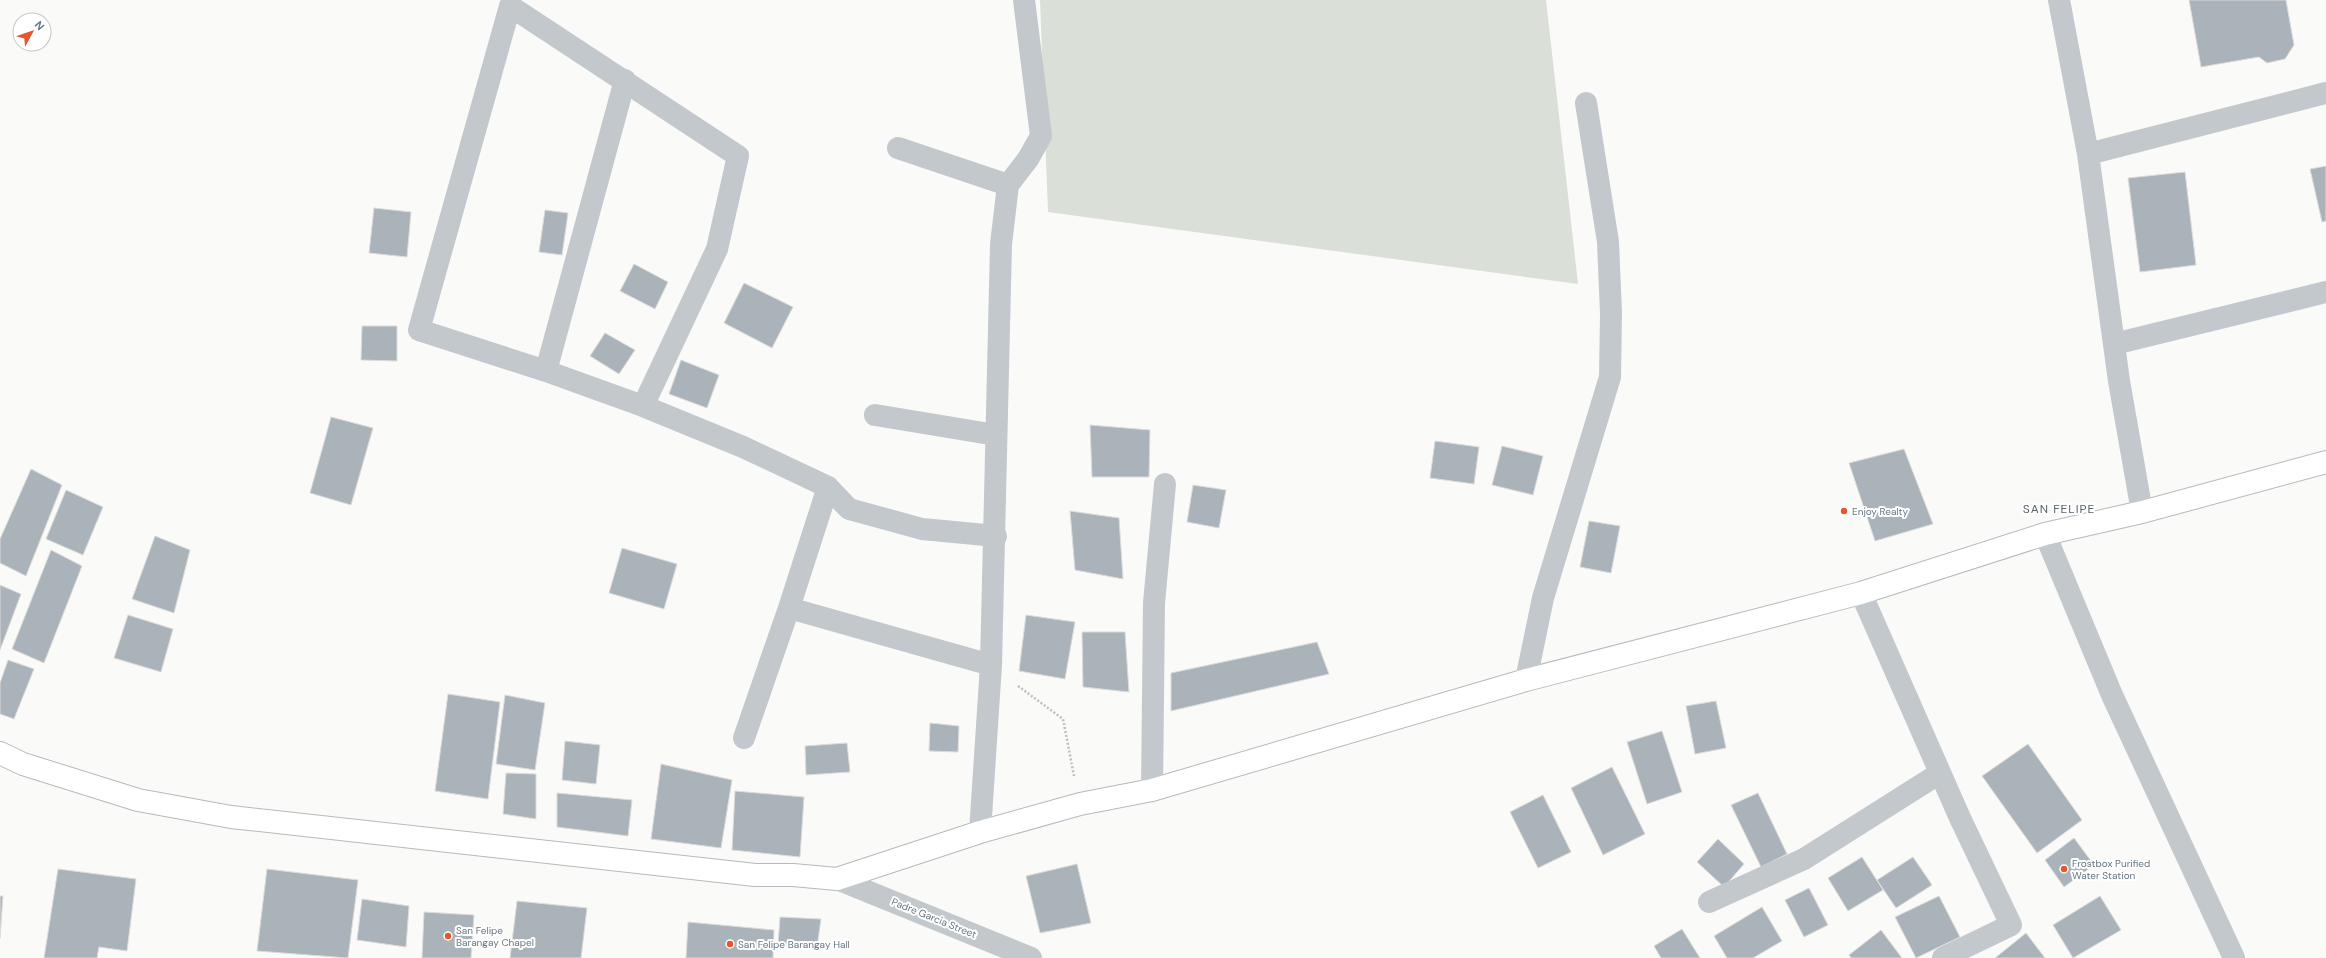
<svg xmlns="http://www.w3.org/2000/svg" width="2326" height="958" font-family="'DM Sans',sans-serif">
<rect width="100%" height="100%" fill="#fafaf8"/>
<path fill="#dadfd7" d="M1040,0H1546L1578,284L1048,212Z"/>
<path fill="#aab3b9" stroke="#dcdcda" d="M2189,0H2286L2294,45L2285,59L2267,63L2259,57L2201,67Z
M2326,166V221L2322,222L2310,169Z
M2185,172L2196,265L2140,272L2128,178Z
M374,208L411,212L407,257L369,253Z
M545,210L568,213L562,255L539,252Z
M634,264L668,282L655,309L620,291Z
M744,283L793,307L772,348L724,323Z
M362,326H397V361L361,360Z
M605,333L635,350L619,374L590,356Z
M681,360L719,375L707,408L669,394Z
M331,417L373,428L351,505L310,493Z
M1090,425L1150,430L1149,477H1092Z
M1435,441L1479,447L1474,484L1430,478Z
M1502,446L1543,456L1533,495L1492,485Z
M1904,449L1933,524L1875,541L1849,463Z
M31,469L62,485L26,576L0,563V539Z
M1193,485L1226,490L1219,528L1187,522Z
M66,490L103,507L83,555L46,539Z
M1070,511L1119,518L1123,579L1075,570Z
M1589,521L1620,526L1611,573L1580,567Z
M155,536L190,550L174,613L132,599Z
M622,548L677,564L664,609L609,593Z
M51,550L82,566L44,663L12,649Z
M0,585L21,594L0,650Z
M128,615L173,629L161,672L114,658Z
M1026,615L1075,622L1065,679L1019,671Z
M1082,632H1125L1129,692L1083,687Z
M1317,642L1329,674L1171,711V673Z
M8,660L34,669L14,719L0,714V683Z
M448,694L500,702L488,799L435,791Z
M505,695L545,703L535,770L496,764Z
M1716,701L1726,748L1695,754L1686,706Z
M930,723L959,726L958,752L929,751Z
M1662,731L1682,792L1647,804L1627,742Z
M565,741L600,745L596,784L562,780Z
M847,743L850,772L806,775L805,746Z
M2028,744L2082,820L2037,853L1982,776Z
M661,764L732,780L721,848L651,839Z
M1612,767L1645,834L1603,855L1571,788Z
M506,773L536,774V819L503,814Z
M735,791L804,797L800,857L732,850Z
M557,793L632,800L628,836L557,827Z
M1758,793L1787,854L1761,867L1731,805Z
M1543,795L1571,852L1538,868L1510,812Z
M2074,838L2094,865L2064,887L2045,860Z
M1718,839L1744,864L1724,887L1697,862Z
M1862,857L1883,890L1848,911L1828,878Z
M1913,857L1932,885L1896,908L1877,880Z
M1077,864L1091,923L1040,933L1026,876Z
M58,869L136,879L127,951L99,947L97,958H44Z
M267,869L358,880L348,958L257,951Z
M1809,888L1828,925L1804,937L1785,900Z
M0,896H3L0,938Z
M1939,896L1960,937L1916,958L1895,917Z
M2100,896L2121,930L2073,958L2053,925Z
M362,899L409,906L406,947L357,940Z
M517,901L587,908L581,958H510Z
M1762,907L1782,941L1753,958H1727L1714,936Z
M424,912L474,915L471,958H422Z
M780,917L821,919L817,947L778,946Z
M688,922L774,930L773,958H686Z
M1682,929L1700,958H1661L1654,946Z
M1881,930L1902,958H1851L1849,955Z
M2026,933L2045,958H1995Z"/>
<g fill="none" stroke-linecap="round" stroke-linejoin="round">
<defs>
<path id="major" d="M0,753L23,764L138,800L231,817L755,875H793L837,879L980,832L1080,804L1152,790L1526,680L1861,593L2045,534L2142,512L2326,462"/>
</defs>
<use href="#major" stroke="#b5babe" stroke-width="24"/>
<path stroke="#bbbfc2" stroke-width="2.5" stroke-dasharray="2 2" stroke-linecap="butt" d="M1018,686L1063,719L1074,776"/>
<path stroke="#c3c8cc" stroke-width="22" d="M2059,0L2088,154L2119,381L2142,512
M898,148L1008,185
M2088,154L2326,93
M2114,344L2326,292
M546,371L625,80
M643,406L717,249L738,156L510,6L419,330L546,371L643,406L743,447L828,487L849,509L922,529L996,536
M875,415L996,435
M2045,534L2112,695L2234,958
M1861,593L1960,818L2011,925L1943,958
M789,608L991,665
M1526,680L1543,598L1610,377L1611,313L1608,242L1586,103
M744,738L789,608L828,487
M1152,790L1154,603L1165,484
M980,832L991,665L1001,244L1008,185L1028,159L1041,136L1024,0
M837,879L1031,958
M1709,902L1804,859L1940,773"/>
<use href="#major" stroke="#fff" stroke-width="22"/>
</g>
<g fill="#e4572e" stroke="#fff" stroke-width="1.5">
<circle cx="1844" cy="511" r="4"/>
<circle cx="2064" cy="869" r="4"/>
<circle cx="448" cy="936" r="4"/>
<circle cx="730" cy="944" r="4"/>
</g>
<g text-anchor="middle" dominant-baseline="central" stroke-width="4" stroke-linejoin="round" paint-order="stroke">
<g font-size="10" fill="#657683" stroke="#fff" text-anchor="start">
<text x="1852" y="511">Enjoy Realty</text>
<text x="2072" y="863">Frostbox Purified<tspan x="2072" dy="12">Water Station</tspan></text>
<text x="456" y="930">San Felipe<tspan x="456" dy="12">Barangay Chapel</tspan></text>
<text x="738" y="944">San Felipe Barangay Hall</text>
</g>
<g font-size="10" fill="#657683" stroke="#fff">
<text transform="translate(934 918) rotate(22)">Padre Garcia Street</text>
</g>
<g font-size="12" letter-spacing="1" fill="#57646e" stroke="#fff">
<text x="2059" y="509">SAN FELIPE</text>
</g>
</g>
<g transform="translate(32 32) rotate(50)"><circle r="19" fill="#ffffff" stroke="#c1c8cd"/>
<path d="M0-3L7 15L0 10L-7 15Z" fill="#e4572e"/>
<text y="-6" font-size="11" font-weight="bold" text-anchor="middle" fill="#657683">N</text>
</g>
</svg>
